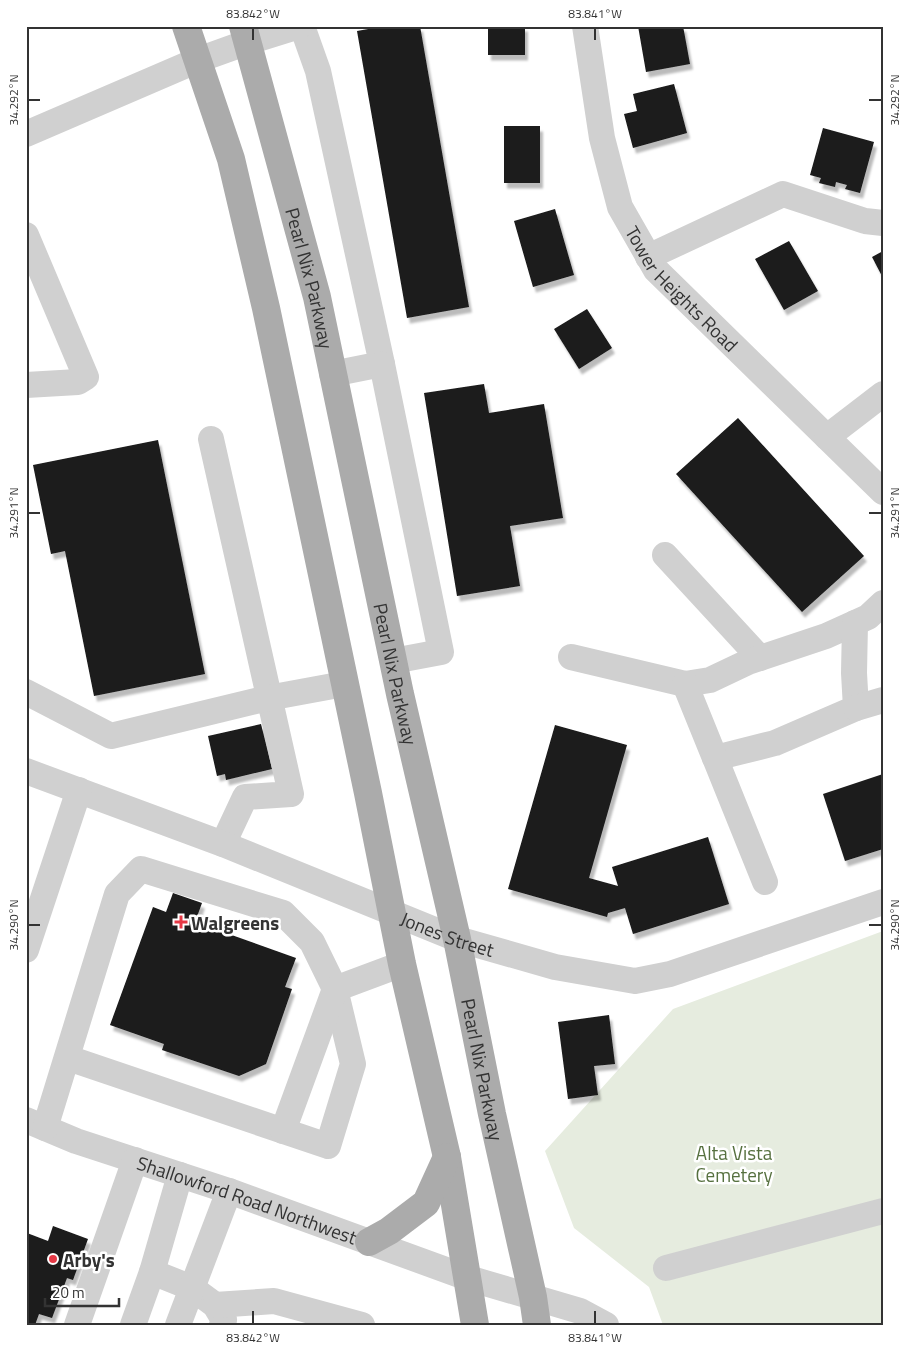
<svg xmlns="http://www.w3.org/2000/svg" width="909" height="1351" font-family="'Titillium Web',sans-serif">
<defs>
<filter id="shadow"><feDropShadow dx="3" dy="5.5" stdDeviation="1" flood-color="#0004"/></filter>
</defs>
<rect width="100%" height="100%" fill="#fff"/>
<path fill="#e6ecdf" d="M883,931V1325H663L649,1287L574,1228L545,1151L673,1009Z"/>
<path fill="#1a1a1a" filter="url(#shadow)" d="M385,26H420L469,307L407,318L357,31Z
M488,26H525V55H488Z
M638,26H683L690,64L646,72Z
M674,84L687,133L633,148L624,114L637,111L633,94Z
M504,126H540V183H504Z
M823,128L874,142L860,193L845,189L847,185L836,182L835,187L819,183L821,178L810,175Z
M555,209L574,275L533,287L514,221Z
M789,241L818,291L784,310L755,259Z
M883,251V278L872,257Z
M587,309L612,348L579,369L554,329Z
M484,384L489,413L544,404L563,518L510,526L520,586L457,596L424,393Z
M738,418L864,556L802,612L676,474Z
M158,440L205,674L94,696L65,551L51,554L33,465Z
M261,724L272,769L226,780L225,774L217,776L208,736Z
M555,725L627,745L589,878L618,886L612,867L708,837L729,904L633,934L625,908L608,913L607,917L508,889Z
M883,774V849L845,861L823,794Z
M173,893L202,903L195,922L296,958L285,987L292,989L266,1064L239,1076L162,1050L164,1044L110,1025L153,907L166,912Z
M609,1015L615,1064L594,1066L598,1095L568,1099L558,1022Z
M53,1226L88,1239L73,1280L67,1278L52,1318L39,1314L35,1325H33L26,1322V1237L27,1233L48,1241Z"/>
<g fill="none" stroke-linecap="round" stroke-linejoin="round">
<g stroke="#d0d0d0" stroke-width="26">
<path d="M302,26L318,71L382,364L332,374"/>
<path id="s1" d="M585,26L602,138L620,207L656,270L883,492"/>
<path d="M26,134L198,60L248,42L299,26"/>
<path d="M26,235L86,377L78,382L26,385"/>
<path d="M648,257L783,194L865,221L883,223"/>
<path d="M382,364L441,652L393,661"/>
<path d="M827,437L883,394"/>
<path d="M211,439L291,794L245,797L223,844"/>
<path d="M665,555L760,658"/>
<path d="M571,657L685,684L710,680L748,662L826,636L868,617L883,603"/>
<path d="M685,684L715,758L775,743L856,708L854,673L855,623"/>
<path d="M26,692L111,736L268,698L344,684"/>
<path d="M856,708L883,700"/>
<path d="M715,758L765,882"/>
<path id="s2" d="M26,771L223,844L457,939L555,967L635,981L670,974L883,902"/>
<path d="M26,950L79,790"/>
<path id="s3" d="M26,1120L76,1141L229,1191L468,1278L580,1311L606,1325"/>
<path d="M45,1128L117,894L141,869L283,913L312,942L335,989L353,1064L328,1146L68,1058"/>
<path d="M283,1131L335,989L402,964"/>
<path d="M666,1268L883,1211"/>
<path d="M152,1272L192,1288L215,1305L224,1320L222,1325"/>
<path d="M215,1305L274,1301L362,1325"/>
<path d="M77,1325L135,1160"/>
<path d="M133,1325L152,1272L180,1175"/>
<path d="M178,1325L229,1191"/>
</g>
<g stroke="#ababab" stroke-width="28">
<path d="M186,26L231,159L266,308L368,793L402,964L447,1157L475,1325"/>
<path id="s4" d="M243,26L317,297L400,694L457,939L492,1114L533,1297L537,1325"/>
<path d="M369,1242L389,1231L426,1203L447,1157"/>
</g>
</g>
<path fill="none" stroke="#333" stroke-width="2" d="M253,28V40M595,28V40M28,100H40M869,100H882M28,513H40M869,513H882M28,925H40M869,925H882M253,1311V1324M595,1311V1324"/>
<g fill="#e63946" stroke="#fff" stroke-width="2">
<path d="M178.5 914.5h5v5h5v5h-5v5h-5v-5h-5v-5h5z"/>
<circle cx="53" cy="1259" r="5"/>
</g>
<g text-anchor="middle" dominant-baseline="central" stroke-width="5" stroke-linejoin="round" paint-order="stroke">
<g font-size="19" fill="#333" stroke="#fff">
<text stroke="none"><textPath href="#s4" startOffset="261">Pearl Nix Parkway</textPath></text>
<text stroke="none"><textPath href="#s1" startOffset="288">Tower Heights Road</textPath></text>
<text stroke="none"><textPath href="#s4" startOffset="666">Pearl Nix Parkway</textPath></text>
<text stroke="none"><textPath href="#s2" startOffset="452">Jones Street</textPath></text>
<text stroke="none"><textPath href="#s4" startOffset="1071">Pearl Nix Parkway</textPath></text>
<text stroke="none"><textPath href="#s3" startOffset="235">Shallowford Road Northwest</textPath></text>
</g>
<g font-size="19" font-weight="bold" fill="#333" stroke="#fff" text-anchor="start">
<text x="191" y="922">Walgreens</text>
<text x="63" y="1259">Arby's</text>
</g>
<g font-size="19" fill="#56703f" stroke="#fff">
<text x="734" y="1152">Alta Vista<tspan x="734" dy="22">Cemetery</tspan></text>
</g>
</g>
<rect width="909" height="1351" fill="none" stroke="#ffffff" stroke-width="55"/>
<path d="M45 1298v8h74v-8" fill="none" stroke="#333333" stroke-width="2.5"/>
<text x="52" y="1298" font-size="15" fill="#333333" stroke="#ffffff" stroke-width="4" paint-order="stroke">20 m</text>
<rect x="28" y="28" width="854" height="1296" fill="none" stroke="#333" stroke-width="2"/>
<g font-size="12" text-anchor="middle" fill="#333">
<text x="253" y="18">83.842°W</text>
<text x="595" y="18">83.841°W</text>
<text transform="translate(14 100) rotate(-90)" y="4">34.292°N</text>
<text transform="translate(895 100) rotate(-90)" y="4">34.292°N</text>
<text transform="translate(14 513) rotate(-90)" y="4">34.291°N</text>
<text transform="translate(895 513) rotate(-90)" y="4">34.291°N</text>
<text transform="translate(14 925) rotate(-90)" y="4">34.290°N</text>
<text transform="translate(895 925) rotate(-90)" y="4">34.290°N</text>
<text x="253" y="1342">83.842°W</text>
<text x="595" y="1342">83.841°W</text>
</g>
</svg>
